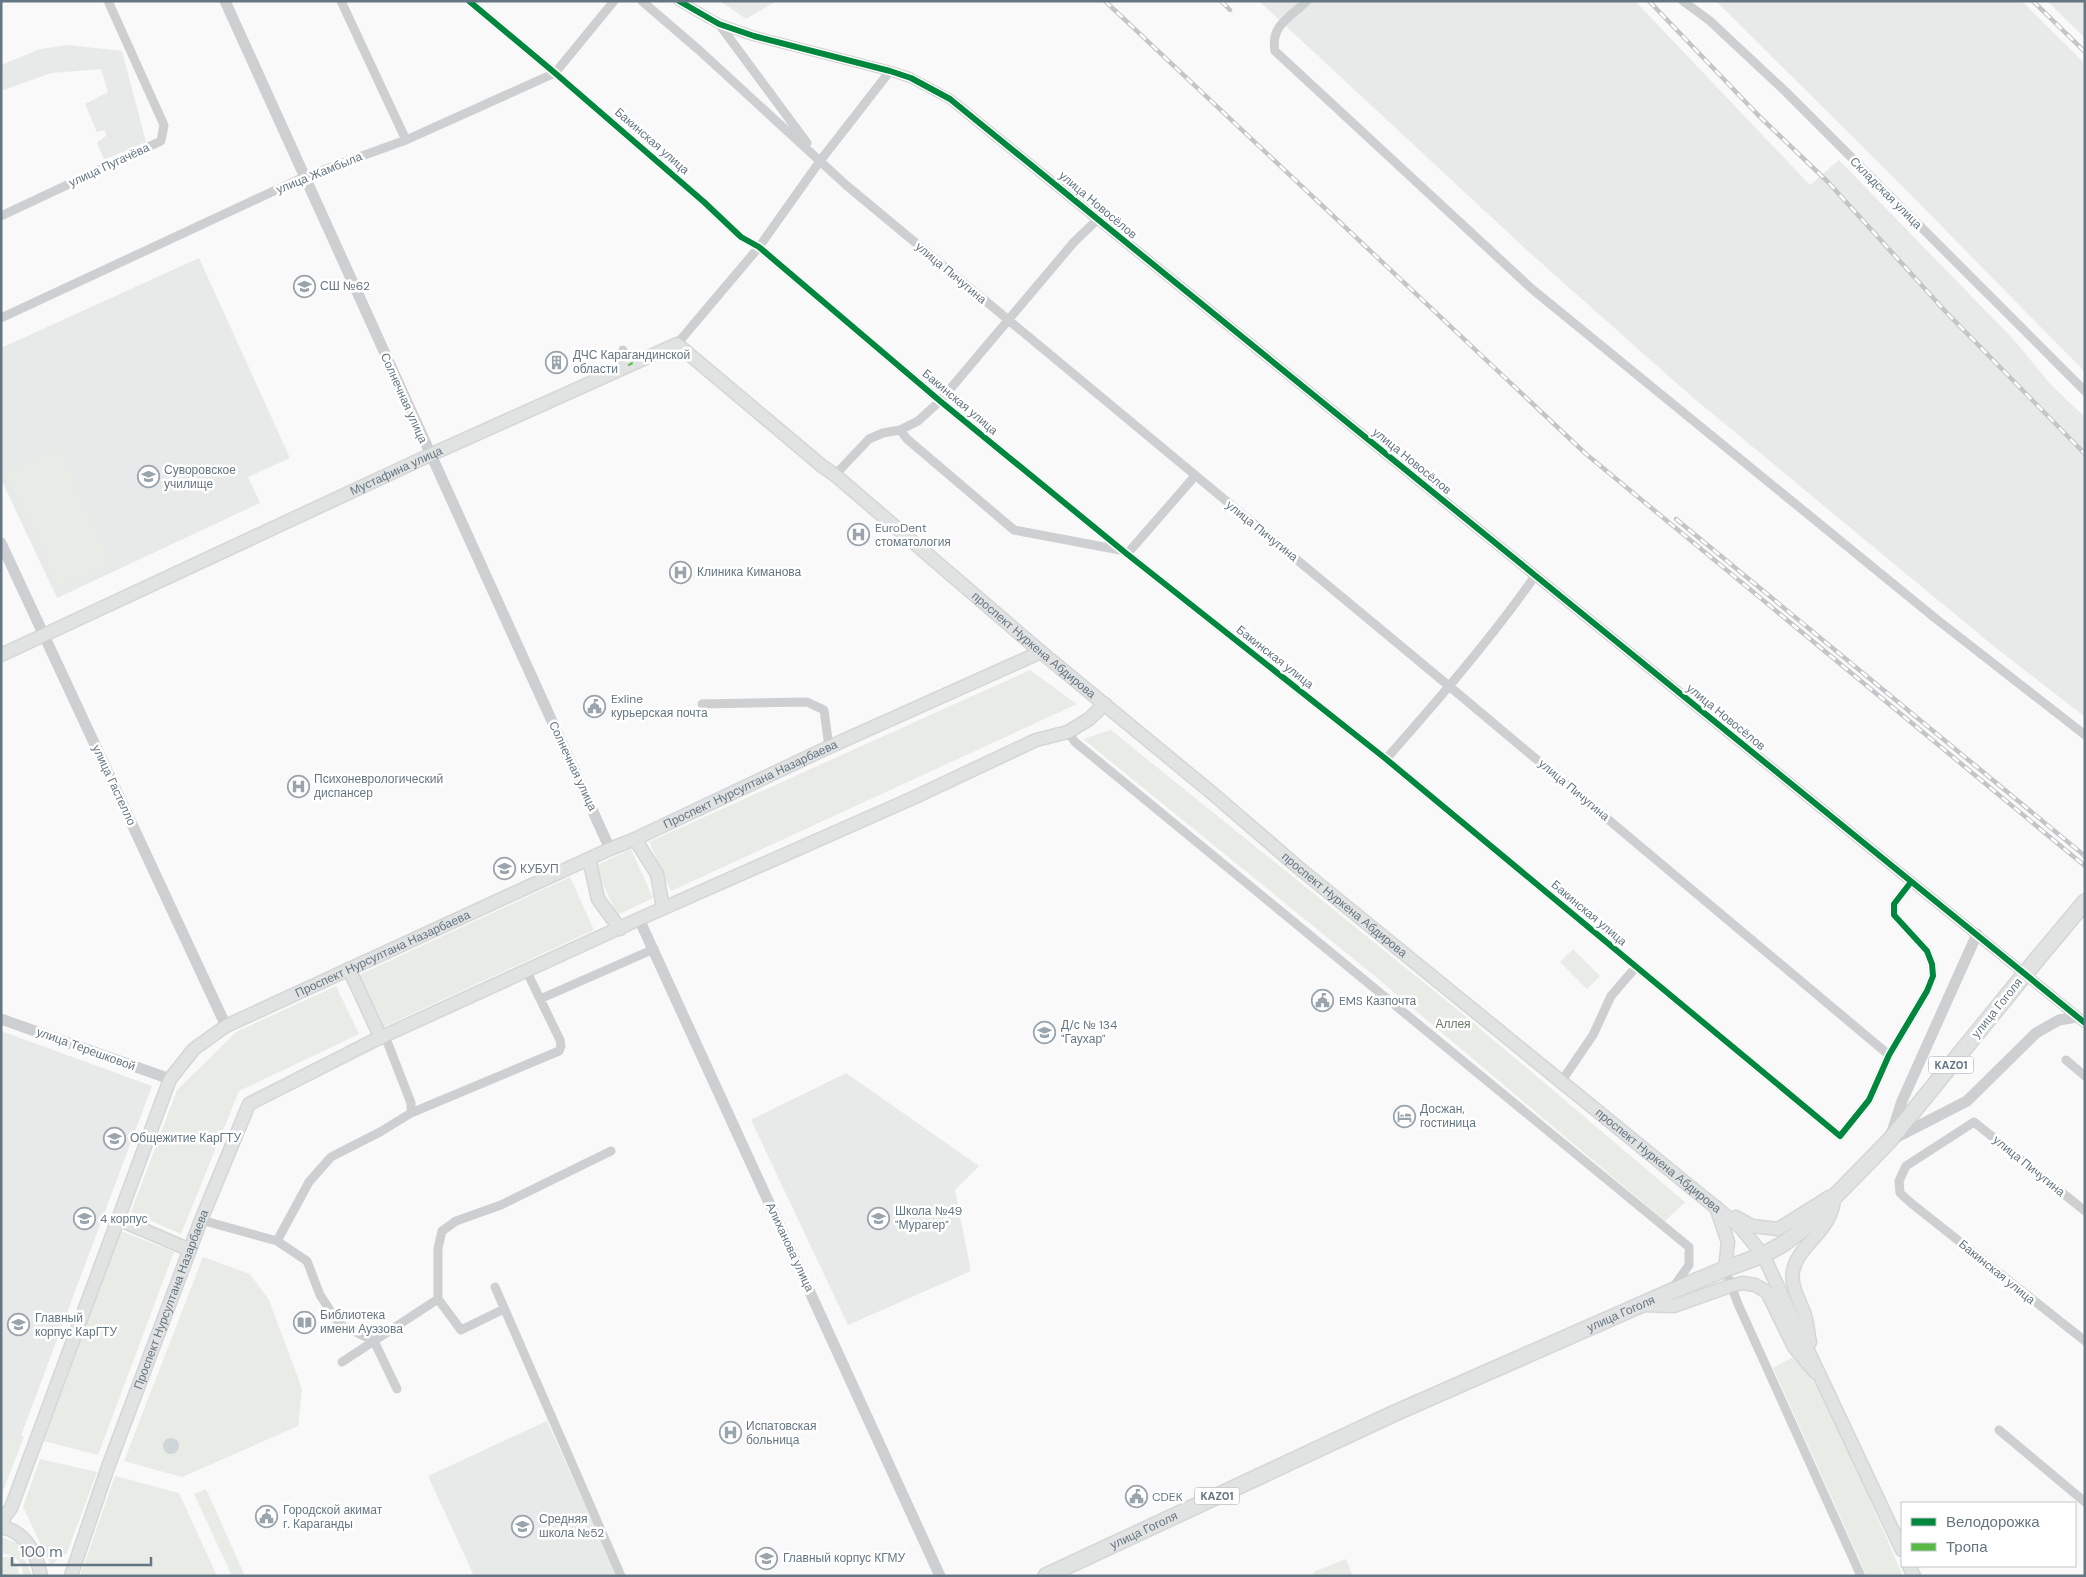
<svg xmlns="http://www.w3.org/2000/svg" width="2086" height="1577" font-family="'DM Sans',sans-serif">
<rect width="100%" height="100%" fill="#f9f9f9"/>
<path fill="#e8e9e9" d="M720,1H777L746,19Z
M1259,1H1635L1810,185L1839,160L2014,340L2052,386L2085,417V717L1991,644L1691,396L1530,253Z
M1716,1H2022L2085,64V372L1906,190Z
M2047,1H2085V38Z
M69,45L122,51L146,142L104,160L97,142L106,136L105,130L97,132L85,104L108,92L101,69L51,73L1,91V65L40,49Z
M199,258L290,458L248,477L260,503L57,598L1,479V348Z
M1,1031L152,1086L1,1489Z
M846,1073L979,1166L955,1190L971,1271L848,1325L751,1120Z
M547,1421L617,1576H474L428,1476Z"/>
<path fill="#e8ebe6" d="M59,448L111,565L59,587L5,471Z
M1030,670L1077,704L671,891L649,842Z
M1111,730L1464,1015L1685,1202L1665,1221L1376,977L1083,739Z
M631,849L653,898L617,915L595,866Z
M570,877L594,930L383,1027L359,975Z
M1573,949L1600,976L1587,989L1560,962Z
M336,986L359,1034L239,1091L181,1234L131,1212L177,1090L236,1032Z
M121,1231L174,1252L98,1455L44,1441Z
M203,1257L250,1274L269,1300L302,1389L298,1426L182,1477L124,1461Z
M1795,1356L1819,1383L1903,1576H1867L1773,1368Z
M13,1433L24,1437L1,1496V1438Z
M40,1459L97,1472L67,1553L51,1565L23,1507Z
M115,1476L179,1493L217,1576H80Z
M206,1489L245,1576H232L194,1494Z
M1,1537L17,1543L32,1576H23C23,1562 15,1554 1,1553Z
M1,1557H8L16,1563L20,1576H1Z
M1346,1559L1353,1576H1314L1313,1572Z"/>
<path fill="#ced6d9" d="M163 1446a8 8 0 1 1 16 0a8 8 0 1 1-16 0Z"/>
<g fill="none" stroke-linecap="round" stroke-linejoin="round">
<defs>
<g id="secondary">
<path id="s1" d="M1,655L430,455L677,344L822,466L835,475L1041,652L1212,793L1299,868L1741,1228L1763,1255L1902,1550"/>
<path d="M635,839L657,874L663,908"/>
<path d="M589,859L598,899L620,929"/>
<path d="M349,969L381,1038"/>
<path d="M1716,1207L1728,1242L1725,1269"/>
<path d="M1736,1217L1752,1226L1778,1229L1829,1197"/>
<path d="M118,1219L190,1250"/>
<path d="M1642,1305L1674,1306L1730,1286L1743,1283L1755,1285L1767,1292L1794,1347L1815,1372"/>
<path d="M1810,1342C1808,1335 1808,1327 1806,1319C1802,1303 1790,1288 1793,1271C1798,1244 1832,1232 1834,1198"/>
<path id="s2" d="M1,1522L11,1508L170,1079L194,1049L226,1026L610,849L635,839L829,747L1041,652"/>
<path d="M1,1527C25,1531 37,1554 41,1576"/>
<path d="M1909,1566L1914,1576"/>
<path id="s3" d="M71,1576L108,1467L201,1220L249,1104L375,1040L639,919L913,798L1036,740L1068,732L1089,719L1105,704"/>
</g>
<g id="trunk">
<path d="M2038,958L2085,902"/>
<path id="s4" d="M1046,1576L1395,1413L1670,1292L1725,1269L1763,1255L1783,1244L1804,1228L1889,1141L2012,990"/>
</g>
</defs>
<use href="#secondary" stroke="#d5d6d7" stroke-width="15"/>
<use href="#trunk" stroke="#d5d6d6" stroke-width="18"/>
<path stroke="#cecfd0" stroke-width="9" d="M341,1L406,140
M469,1L555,73L704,202L741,237L759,247L940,401L1127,554L1386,759L1840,1136L1869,1100L1889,1055L1927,991L1933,976L1932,964L1927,951L1894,915V904L1911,882
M642,1L700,51L846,185L1449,686L1889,1055
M1307,1C1290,17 1270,26 1275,51L1532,289L1935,618L2085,735
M1683,1L1710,21L1786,92L2085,391
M719,24L807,143
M1,216L161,141L164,125L108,1
M1,318L304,177L406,140L555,73L614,1
M677,344L759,247L820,161L890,71
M623,350L631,365
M900,430L907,439L1014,530L1120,550
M835,475L869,439L883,433L900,430L918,421L940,401L1074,242L1098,219
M1127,554L1195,476
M702,704L807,702L824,710L829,747
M1068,732L1075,742L1689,1247V1265L1672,1289
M1386,759C1438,700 1490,640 1535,576
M540,999L654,949
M2066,1060L2085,1076
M1561,1082L1593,1035L1611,996L1636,967
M411,1113L559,1051L561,1046L560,1040L527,972
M2085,1211L1974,1122L1906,1166L1899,1181L1900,1193L1911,1203L2085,1341
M201,1220L277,1241L307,1261L320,1295L339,1324L374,1341L397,1389
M277,1241L309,1182L331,1157L380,1132L411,1113V1103L385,1036
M1725,1269L1738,1304L1861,1576
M495,1287L621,1576
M438,1299V1248L442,1231L456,1221L501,1205L611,1151
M342,1362L438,1299L461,1330L504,1309
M1999,1430L2085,1502"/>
<path stroke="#cecfd0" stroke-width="11" d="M225,1L610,849
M679,1L719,24L754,36L890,71L911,78L950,99L2085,1023
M1,543L226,1026
M639,919L940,1576
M1,1019L170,1079
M1891,1135L1902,1101L1977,934
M1893,1139L1967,1101L2036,1033L2059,1020L2077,1017"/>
<use href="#secondary" stroke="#e1e2e2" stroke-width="12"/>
<use href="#trunk" stroke="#e1e2e2" stroke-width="15"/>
<defs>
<path id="rail" d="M1105,1L1586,454L2085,866
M1221,1L1230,10
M1649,1L1758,115L1828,182L1945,311L2085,454
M2033,1L2085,52
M1676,519L2085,856"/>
</defs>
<use href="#rail" stroke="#c3c5c6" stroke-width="4.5"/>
<use href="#rail" stroke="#fff" stroke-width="2.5" stroke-dasharray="8" stroke-linecap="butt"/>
<defs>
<path id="trunk-bridge" d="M2012,990L2038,958"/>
</defs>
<use href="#trunk-bridge" stroke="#d5d6d6" stroke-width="18" stroke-linecap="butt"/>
<use href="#trunk-bridge" stroke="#e1e2e2" stroke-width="15"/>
<path stroke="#58b947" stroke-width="5" stroke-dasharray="10 5" stroke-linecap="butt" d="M623,350L631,365"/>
<defs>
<path id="cycleway" d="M469,1L555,73L704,202L741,237L759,247L940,401L1127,554L1386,759L1840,1136L1869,1100L1889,1055L1927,991L1933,976L1932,964L1927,951L1894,915V904L1911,882
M679,1L719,24L754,36L890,71L911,78L950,99L2085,1023"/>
</defs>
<use href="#cycleway" stroke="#fff" stroke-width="9"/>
<use href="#cycleway" stroke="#00873e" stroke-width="6"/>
</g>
<defs>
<symbol id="school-ring" viewBox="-11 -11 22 22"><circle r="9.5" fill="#fff" stroke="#99a4ac" stroke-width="1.5"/><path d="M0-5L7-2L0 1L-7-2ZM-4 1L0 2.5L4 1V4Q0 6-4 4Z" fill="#99a4ac"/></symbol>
<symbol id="building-ring" viewBox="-11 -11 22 22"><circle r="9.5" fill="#fff" stroke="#99a4ac" stroke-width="1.5"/><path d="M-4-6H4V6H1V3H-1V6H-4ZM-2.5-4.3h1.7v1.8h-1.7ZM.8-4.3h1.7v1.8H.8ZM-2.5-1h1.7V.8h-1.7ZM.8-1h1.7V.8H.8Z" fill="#99a4ac"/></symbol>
<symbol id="hospital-ring" viewBox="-11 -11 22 22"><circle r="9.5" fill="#fff" stroke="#99a4ac" stroke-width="1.5"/><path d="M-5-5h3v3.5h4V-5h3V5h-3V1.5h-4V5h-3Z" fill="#99a4ac"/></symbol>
<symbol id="civic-ring" viewBox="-11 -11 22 22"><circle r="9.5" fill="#fff" stroke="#99a4ac" stroke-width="1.5"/><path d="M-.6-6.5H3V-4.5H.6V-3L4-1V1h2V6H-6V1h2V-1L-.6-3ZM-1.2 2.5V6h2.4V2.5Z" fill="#99a4ac"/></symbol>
<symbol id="university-ring" viewBox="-11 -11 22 22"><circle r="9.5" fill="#fff" stroke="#99a4ac" stroke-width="1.5"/><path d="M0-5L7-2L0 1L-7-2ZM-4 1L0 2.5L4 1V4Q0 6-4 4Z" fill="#99a4ac"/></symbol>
<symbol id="hotel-ring" viewBox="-11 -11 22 22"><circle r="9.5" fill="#fff" stroke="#99a4ac" stroke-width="1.5"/><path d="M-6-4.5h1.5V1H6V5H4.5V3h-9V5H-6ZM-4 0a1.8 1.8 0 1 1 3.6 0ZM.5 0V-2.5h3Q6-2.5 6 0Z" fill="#99a4ac"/></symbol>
<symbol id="library-ring" viewBox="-11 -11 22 22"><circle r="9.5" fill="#fff" stroke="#99a4ac" stroke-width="1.5"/><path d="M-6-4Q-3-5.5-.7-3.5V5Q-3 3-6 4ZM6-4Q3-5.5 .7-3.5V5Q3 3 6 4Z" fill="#99a4ac"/></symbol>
</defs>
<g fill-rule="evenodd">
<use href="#school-ring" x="292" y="274" width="25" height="25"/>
<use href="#building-ring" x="544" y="350" width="25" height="25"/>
<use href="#school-ring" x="136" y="464" width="25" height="25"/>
<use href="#hospital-ring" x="846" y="522" width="25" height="25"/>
<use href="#hospital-ring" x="668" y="560" width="25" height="25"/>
<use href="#civic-ring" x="582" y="694" width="25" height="25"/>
<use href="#hospital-ring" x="286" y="774" width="25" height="25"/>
<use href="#university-ring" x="492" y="856" width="25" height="25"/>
<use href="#civic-ring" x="1310" y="988" width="25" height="25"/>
<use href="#school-ring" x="1032" y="1020" width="25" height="25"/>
<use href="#hotel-ring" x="1392" y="1104" width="25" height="25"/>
<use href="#university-ring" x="102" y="1126" width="25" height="25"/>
<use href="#school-ring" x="866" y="1206" width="25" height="25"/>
<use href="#university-ring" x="72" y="1206" width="25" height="25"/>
<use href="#library-ring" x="292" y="1310" width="25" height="25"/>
<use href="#university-ring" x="6" y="1312" width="25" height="25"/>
<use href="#hospital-ring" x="718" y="1420" width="25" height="25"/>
<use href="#civic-ring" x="1124" y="1484" width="25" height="25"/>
<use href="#civic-ring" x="254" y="1504" width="25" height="25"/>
<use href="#school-ring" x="510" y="1514" width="25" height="25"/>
<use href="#university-ring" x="754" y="1546" width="25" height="25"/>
</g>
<g text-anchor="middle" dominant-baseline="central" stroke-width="5" stroke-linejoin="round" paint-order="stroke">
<g fill="#fff" stroke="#939fa8" stroke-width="1">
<rect x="1928.5" y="1056.5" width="45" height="17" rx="4"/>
<rect x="1194.5" y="1487.5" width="45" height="17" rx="4"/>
</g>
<g font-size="11" font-weight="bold" fill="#657683">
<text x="1951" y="1065">KАZ01</text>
<text x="1217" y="1496">KАZ01</text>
</g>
<g font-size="12" fill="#657683" stroke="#fff">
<text transform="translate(652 141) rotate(41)">Бакинская улица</text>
<text transform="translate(109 165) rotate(-25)">улица Пугачёва</text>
<text transform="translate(319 173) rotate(-22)">улица Жамбыла</text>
<text transform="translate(1886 193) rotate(45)">Складская улица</text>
<text transform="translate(1098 205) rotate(40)">улица Новосёлов</text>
<text transform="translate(951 273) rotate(40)">улица Пичугина</text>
<text transform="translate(404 398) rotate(66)">Солнечная улица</text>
<text transform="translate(960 402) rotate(40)">Бакинская улица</text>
<text transform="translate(1412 461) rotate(39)">улица Новосёлов</text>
<text stroke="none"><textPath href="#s1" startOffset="436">Мустафина улица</textPath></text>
<text transform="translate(1262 531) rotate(39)">улица Пичугина</text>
<text stroke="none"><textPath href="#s1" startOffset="1211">проспект Нуркена Абдирова</textPath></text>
<text transform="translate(1275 657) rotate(38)">Бакинская улица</text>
<text transform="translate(1726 717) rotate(39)">улица Новосёлов</text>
<text transform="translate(573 766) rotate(65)">Солнечная улица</text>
<text transform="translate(114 785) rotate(65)">улица Гастелло</text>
<text stroke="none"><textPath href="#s2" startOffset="1130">Проспект Нурсултана Назарбаева</textPath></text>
<text transform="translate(1574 790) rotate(40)">улица Пичугина</text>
<text stroke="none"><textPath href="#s1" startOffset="1616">проспект Нуркена Абдирова</textPath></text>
<text transform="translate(1589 913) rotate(40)">Бакинская улица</text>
<text stroke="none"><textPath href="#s2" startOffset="725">Проспект Нурсултана Назарбаева</textPath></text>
<text transform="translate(1997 1008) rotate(-51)">улица Гоголя</text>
<text transform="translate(86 1049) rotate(20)">улица Терешковой</text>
<text stroke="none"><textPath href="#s1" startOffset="2021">проспект Нуркена Абдирова</textPath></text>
<text transform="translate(2029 1166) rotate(39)">улица Пичугина</text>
<text transform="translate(790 1247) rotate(65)">Алиханова улица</text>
<text transform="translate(1997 1272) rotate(39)">Бакинская улица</text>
<text stroke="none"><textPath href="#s3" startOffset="294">Проспект Нурсултана Назарбаева</textPath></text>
<text stroke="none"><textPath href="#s4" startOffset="632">улица Гоголя</textPath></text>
<text stroke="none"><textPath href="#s4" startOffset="108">улица Гоголя</textPath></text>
</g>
<g font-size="12" fill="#657683" stroke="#fff" text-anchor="start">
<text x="320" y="286">СШ №62</text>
<text x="573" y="355">ДЧС Карагандинской<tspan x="573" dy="14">области</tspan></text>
<text x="164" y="470">Суворовское<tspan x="164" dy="14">училище</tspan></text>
<text x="875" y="528">EuroDent<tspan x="875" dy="14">стоматология</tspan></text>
<text x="697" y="572">Клиника Киманова</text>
<text x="611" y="699">Exline<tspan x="611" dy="14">курьерская почта</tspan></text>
<text x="314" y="779">Психоневрологический<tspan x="314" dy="14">диспансер</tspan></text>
<text x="520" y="869">КУБУП</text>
<text x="1339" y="1001">EMS Казпочта</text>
<text x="1061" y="1025">Д/с № 134<tspan x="1061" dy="14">"Гаухар"</tspan></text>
<text x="1420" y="1109">Досжан,<tspan x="1420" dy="14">гостиница</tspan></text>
<text x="130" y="1138">Общежитие КарГТУ</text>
<text x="895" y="1211">Школа №49<tspan x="895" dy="14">"Мурагер"</tspan></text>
<text x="100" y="1219">4 корпус</text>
<text x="320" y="1315">Библиотека<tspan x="320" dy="14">имени Ауэзова</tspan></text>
<text x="35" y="1318">Главный<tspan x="35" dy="14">корпус КарГТУ</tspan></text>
<text x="746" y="1426">Испатовская<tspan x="746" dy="14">больница</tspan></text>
<text x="1152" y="1497">CDEK</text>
<text x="283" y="1510">Городской акимат<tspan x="283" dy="14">г. Караганды</tspan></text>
<text x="539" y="1519">Средняя<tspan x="539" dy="14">школа №52</tspan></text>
<text x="783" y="1558">Главный корпус КГМУ</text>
</g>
<g font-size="12" fill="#687a64" stroke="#fff">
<text x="1453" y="1024">Аллея</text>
</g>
</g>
<rect width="2086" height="1577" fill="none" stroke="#657683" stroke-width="5"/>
<rect x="1901" y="1502" width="175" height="65" fill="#ffffff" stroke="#c1c8cd"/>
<rect x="1911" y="1518" width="25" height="8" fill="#00873e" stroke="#c1c8cd"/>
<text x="1946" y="1527" font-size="15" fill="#657683">Велодорожка</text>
<rect x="1911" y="1543" width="25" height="8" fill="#58b947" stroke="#c1c8cd"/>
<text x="1946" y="1552" font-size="15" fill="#657683">Тропа</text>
<path d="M12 1557v8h139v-8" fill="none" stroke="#657683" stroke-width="2.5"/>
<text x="20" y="1557" font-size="15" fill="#657683" stroke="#ffffff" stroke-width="4" paint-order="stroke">100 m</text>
</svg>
